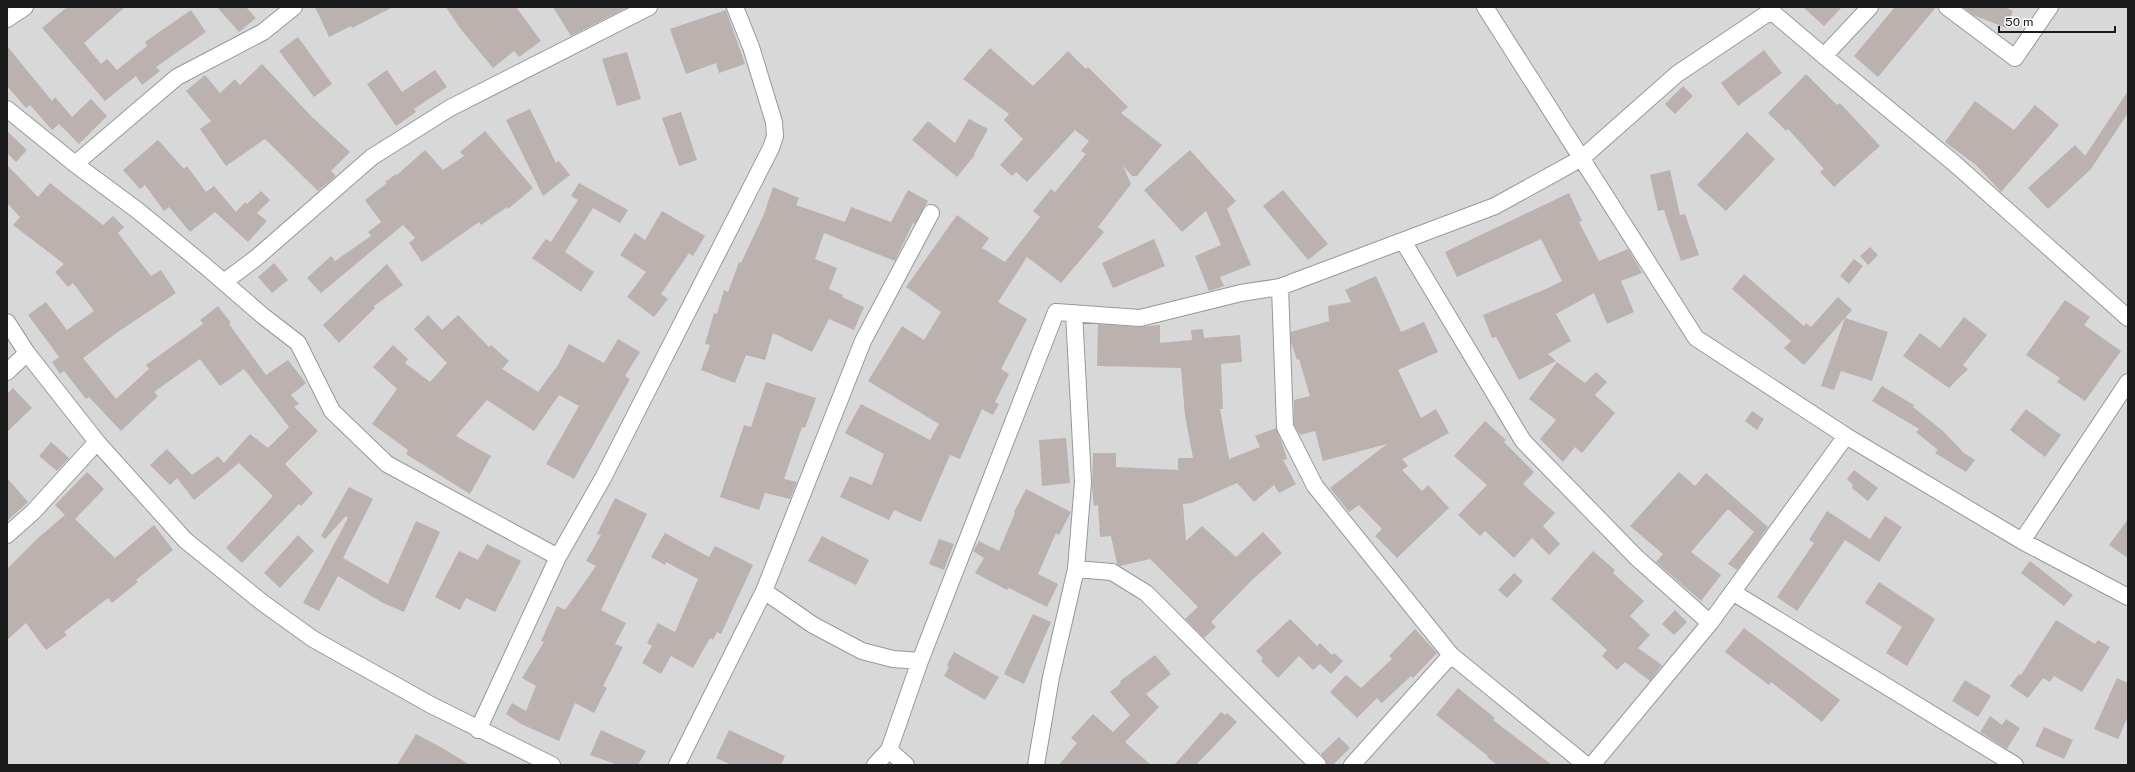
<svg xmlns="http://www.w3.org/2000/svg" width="2135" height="772" font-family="'Public Sans',sans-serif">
<rect width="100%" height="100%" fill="#ebe6e1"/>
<path fill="#d9d8d8" d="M7,7H2128V765H7Z"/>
<path fill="#bbb1ae" d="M67,7H125L84,43L101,64L107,59L117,70L147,46L145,42L191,10L206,32L156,67L160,71L142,85L136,76L105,101L42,28Z
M217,7H246L256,18L239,32Z
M315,7H393L352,28L351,26L329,37Z
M446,7H516L541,41L519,57L514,51L493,68L459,27Z
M553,7H628L571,36Z
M1803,7H1842L1824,26Z
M1895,7H1936L1878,77L1854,56Z
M1963,7H2004L2013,11L2006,28L1973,15Z
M726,10L745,64L719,73L716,63L686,74L670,29Z
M298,37L332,84L314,97L279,51Z
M7,46L52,101L55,97L72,117L91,99L107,116L79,144L59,124L52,130L30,105L26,108L7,86Z
M990,48L1033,86L1068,51L1086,69L1088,67L1128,107L1121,113L1162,145L1137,176H1132L1123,166L1131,184L1098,227L1104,232L1061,283L1027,257L998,302L1027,319L1001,369L1009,374L995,402L999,404L993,415L982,409L960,459L950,455L921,522L894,510L889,520L840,497L850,476L872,485L884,454L845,433L861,404L930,440L939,424L868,381L902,326L924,340L941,312L906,287L957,215L989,238L982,248L1005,262L1040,217L1033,211L1051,189L1055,192L1086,154L1081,151L1089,141L1075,130L1027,182L1016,172L1012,176L1000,165L1023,139L1004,120L1009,114L963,79Z
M1764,50L1782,73L1738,106L1721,83Z
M627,52L641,99L617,106L602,59Z
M262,64L312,117L350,152L331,171L336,176L318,191L265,139L226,166L200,129L211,121L186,91L205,75L220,93L235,79L240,85Z
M387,70L402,92L435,70L447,87L414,109L416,112L396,126L367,84Z
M1806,74L1837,105L1840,103L1880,146L1834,187L1820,172L1824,169L1788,129L1786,131L1768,113Z
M1683,86L1693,96L1675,114L1665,104Z
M2128,91V113L2091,169L2048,209L2028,188L2075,145L2085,156Z
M1975,101L2014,130L2035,105L2059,125L2001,192L1976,165L1945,142Z
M530,109L556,163L559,161L570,175L543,196L506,120Z
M681,112L697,160L679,166L662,118Z
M969,119L988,129L974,154L975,155L957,177L912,140L928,121L955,143Z
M7,131L27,150L16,162L7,153Z
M485,131L533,188L508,209L507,207L481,225L479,222L422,262L409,243L415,238L403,225L321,293L307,278L331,256L335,261L371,236L368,232L381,222L365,200L387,183L385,182L396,174L397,175L425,150L443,170L464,156L460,152Z
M1747,132L1775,159L1726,211L1697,185Z
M158,140L184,169L187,166L206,192L214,186L236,212L245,202L247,204L261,191L270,200L257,213L267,221L248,242L215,212L190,232L169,207L164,211L145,185L140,189L123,170Z
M1190,150L1236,201L1227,209L1251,265L1220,277L1224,286L1209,291L1195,256L1221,245L1206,211L1182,232L1144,190Z
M7,165L38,197L50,183L103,225L113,216L124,227L118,233L151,276L161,270L176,293L115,334L83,358L116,399L149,369L146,365L203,324L200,320L218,306L231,323L229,324L266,375L288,360L306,383L291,395L299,404L294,407L318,431L285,464L313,493L301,506L299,504L242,563L226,548L273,496L239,463L194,500L177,478L170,485L150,465L167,449L192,475L218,456L224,463L250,434L268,448L289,427L244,369L220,386L200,359L154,392L158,396L121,431L89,397L86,399L64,371L60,374L52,362L59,357L28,315L46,302L67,330L94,311L73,283L68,287L55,272L64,264L13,225L20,217L7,203Z
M1670,170L1680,215L1685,214L1699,255L1681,261L1664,210L1658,211L1650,175Z
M579,183L628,210L620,223L593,208L565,252L594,272L581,292L532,258L546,239L551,242L578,200L571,196Z
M773,187L799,198L796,205L845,222L851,207L891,222L908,190L928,201L915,224L913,223L895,261L824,233L815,259L837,268L829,289L843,295L842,297L864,307L854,330L829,319L812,352L773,333L765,360L746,355L735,383L701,370L710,345L705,344L714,313L717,314L724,290L728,292L739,262L741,263L764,214Z
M1283,190L1328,244L1308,260L1263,206Z
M1569,193L1582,221L1579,222L1599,261L1628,249L1639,267L1642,273L1621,281L1634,312L1607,324L1594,293L1556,314L1571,341L1548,354L1556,361L1519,380L1496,337L1492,338L1483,315L1546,289L1562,281L1541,239L1457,277L1445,252Z
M662,211L705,236L693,256L689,253L661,294L668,299L654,317L627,297L646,272L620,255L635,233L645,240Z
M1154,239L1165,266L1113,288L1102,263Z
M1870,247L1878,255L1868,265L1860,256Z
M1854,259L1863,266L1849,284L1840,276Z
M274,263L288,280L272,293L258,277Z
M387,264L403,285L374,306L375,308L339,343L323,325Z
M1744,274L1804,326L1806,323L1811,327L1838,297L1852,310L1804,365L1784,348L1791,341L1732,289Z
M1376,276L1401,332L1424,322L1438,352L1398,370L1421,418L1436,409L1449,433L1402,459L1408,466L1402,470L1422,491L1428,485L1449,508L1397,558L1375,536L1382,529L1359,505L1349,512L1330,488L1387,444L1323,461L1315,431L1300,435L1294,425V400L1310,396L1299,359L1297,360L1291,342V332L1329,321L1328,306L1351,302L1345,290Z
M2065,300L2090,317L2084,325L2121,351L2085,401L2057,382L2060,378L2026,355Z
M428,315L442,330L458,315L489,347L491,345L509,361L502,369L538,392L558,365L569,344L604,363L618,339L640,352L625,376L630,379L574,479L546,464L579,406L559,395L534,431L487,400L456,436L491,456L470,494L406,454L408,450L372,424L397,389L373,367L393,345L408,359L405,363L430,382L447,363L414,329Z
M1964,317L1987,335L1963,365L1968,369L1949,388L1903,356L1920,333L1940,348Z
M1845,318L1888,332L1872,381L1841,371L1834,390L1821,386Z
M1098,324L1139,327L1160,325V343L1192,340L1191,330L1203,329L1204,338L1240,335L1242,362L1221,364L1223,409H1220L1229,459L1260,447L1255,436L1276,428L1281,440L1287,459L1283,460L1296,484L1279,493L1274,485L1254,502L1237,483L1192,503L1183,504L1186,541L1202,526L1236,557L1263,532L1282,553L1252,580L1211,622L1216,627L1204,638L1185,619L1198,607L1150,559L1120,566L1117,564L1111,536L1100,537L1098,505L1094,506L1092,488L1093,453H1116V467L1178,470V458H1193L1185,416L1181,368L1097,366Z
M1557,362L1585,383L1596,372L1607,382L1595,395L1615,413L1582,453L1575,447L1563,462L1540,439L1556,420L1529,399Z
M766,382L816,398L805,428L802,427L784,479L797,482L790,499L765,493L759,510L720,497L744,425L751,427Z
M1882,386L1914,405L1913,407L1943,431L1964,453L1975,460L1966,472L1935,453L1938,450L1916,432L1919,429L1872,401Z
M13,388L32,408L7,432V394Z
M2026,409L2061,435L2045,457L2010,430Z
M1752,411L1764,419L1757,430L1745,421Z
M1485,421L1506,440L1504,442L1534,472L1523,484L1555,513L1543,526L1560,544L1549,555L1532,538L1514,558L1485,531L1480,536L1458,515L1487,485L1454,456Z
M1066,438L1070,483L1042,486L1039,440Z
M51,442L69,458L57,471L39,456Z
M1854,470L1878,488L1868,501L1852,488L1853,485L1847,479Z
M87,472L104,489L75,519L115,558L154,525L173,550L136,580L138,582L112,603L108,598L64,632L67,635L46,650L26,623L7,640V569L38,538L65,515L55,505Z
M1679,472L1695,486L1706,473L1768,527L1737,570L1728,564L1754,532L1728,509L1691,552L1721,575L1701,601L1656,562L1663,554L1630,526Z
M7,478L28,502L7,521Z
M349,487L373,499L343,558L388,584L416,521L440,532L404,612L383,603L338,576L319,611L303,603L348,518L346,516L325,539L321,536Z
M1026,489L1071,512L1059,535L1056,533L1038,574L1058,584L1047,607L1009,588L1007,590L975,573L984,558L973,551L979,541L999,551L1015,513L1014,512Z
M615,498L647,514L601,610L626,623L615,644L623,647L603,686L607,688L594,713L575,703L559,741L521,724L506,714L512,703L526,711L536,686L522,678L544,642L541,641L557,606L565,610L596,566L586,561L601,535L597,534Z
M1827,511L1870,539L1885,516L1902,527L1879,562L1845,540L1797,611L1777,597L1814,543L1809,540Z
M2128,519V558L2109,545Z
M665,533L709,557L715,546L753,565L721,634L717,632L713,640L710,638L693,668L671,656L661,674L642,663L652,646L647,643L658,623L675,632L698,579L666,562L665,565L651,557Z
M298,535L314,551L280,588L264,573Z
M822,536L869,560L856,585L808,561Z
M939,539L954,544L944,570L929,564Z
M487,544L521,561L495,612L466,598L460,610L435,597L459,551L478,560Z
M1593,551L1615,570L1613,573L1644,601L1630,616L1650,635L1638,648L1662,665L1650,681L1625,662L1617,670L1602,656L1607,650L1551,599Z
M2030,561L2073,595L2064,606L2021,573Z
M1514,573L1523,581L1507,598L1498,590Z
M1879,582L1935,619L1907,666L1886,653L1902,627L1865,603Z
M1675,610L1687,622L1674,635L1662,624Z
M1033,614L1051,622L1024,684L1004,674Z
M1290,619L1317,646L1320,643L1332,655L1334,653L1343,661L1331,674L1320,664L1313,670L1299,656L1278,678L1261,661L1263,658L1256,651Z
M2056,620L2095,644L2098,640L2110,647L2082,692L2054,676L2050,682L2043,678L2028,698L2010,686L2019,674L2021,675Z
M1744,628L1840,700L1822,722L1771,682L1769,685L1725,652Z
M1415,629L1437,653L1413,678L1411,676L1382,703L1377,698L1357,718L1330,692L1346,675L1361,688L1392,659L1389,656Z
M954,652L999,677L985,700L944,676L949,667L947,665Z
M1155,655L1171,674L1146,694L1159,707L1125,742L1151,765H1059L1077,743L1071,738L1093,714L1113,732L1130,715L1110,692L1121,683L1120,681Z
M2117,678L2128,683V716L2118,739L2094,729Z
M1965,680L1991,696L1978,717L1952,701Z
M1458,688L1495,718L1493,720L1552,765H1497L1487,757L1488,756L1436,715Z
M1221,712L1225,715L1227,713L1237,722L1196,765H1174Z
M1990,716L2002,725L2006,719L2020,728L2007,749L1980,732Z
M2044,727L2073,740L2064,759L2035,746Z
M601,730L646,751L638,765H618L590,755Z
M729,730L785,756L781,765H732L716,758Z
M416,734L444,749L470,765H397Z
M1339,737L1350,748L1333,765H1327L1321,754Z"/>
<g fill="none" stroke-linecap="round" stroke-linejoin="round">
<defs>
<path id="minor" d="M1485,7L1696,338L1846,436L2022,541L2128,597
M1947,7L2015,58L2050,7
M7,19L25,7
M1824,56L1954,163L2128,318
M7,109L75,164L137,210L204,265L263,316L298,343L332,411L387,464L558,557
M75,164L177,77L263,32L294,7
M1403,241L1523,441L1637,558L1710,623
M224,282L256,258L372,157L450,108L649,7
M1280,287L1285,427L1315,486L1451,655L1586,765
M7,322L27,353L97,442L185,540L263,603L313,639L431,705L552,765
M7,372L27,353
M7,535L33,512L97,442
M2022,541L2128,382
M1076,569L1112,572L1146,593L1318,765
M1734,593L2015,765
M920,661L893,659L862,651L813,625L764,591L863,341L931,213
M478,730L558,557L603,478L771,148L775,136L774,122L751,47L735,7
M889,750L920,661L1056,312L1140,318L1241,293L1280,287L1495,206L1582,158L1677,74L1771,11L1824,56L1870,7
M677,765L764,591
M875,765L889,750L906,765
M1036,765L1051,677L1076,569L1083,482L1074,313
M1352,765L1451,655
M1592,765L1710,623L1846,436"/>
</defs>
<use href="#minor" stroke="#989898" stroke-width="18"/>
<use href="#minor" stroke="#fff" stroke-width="16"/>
</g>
<rect width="2135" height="772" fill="none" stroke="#1b1b1b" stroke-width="16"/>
<path d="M1999 26v6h116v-6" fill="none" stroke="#1b1b1b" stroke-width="2"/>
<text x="2005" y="26" font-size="12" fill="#1b1b1b" stroke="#ffffff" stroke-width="3" paint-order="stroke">50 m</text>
</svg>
